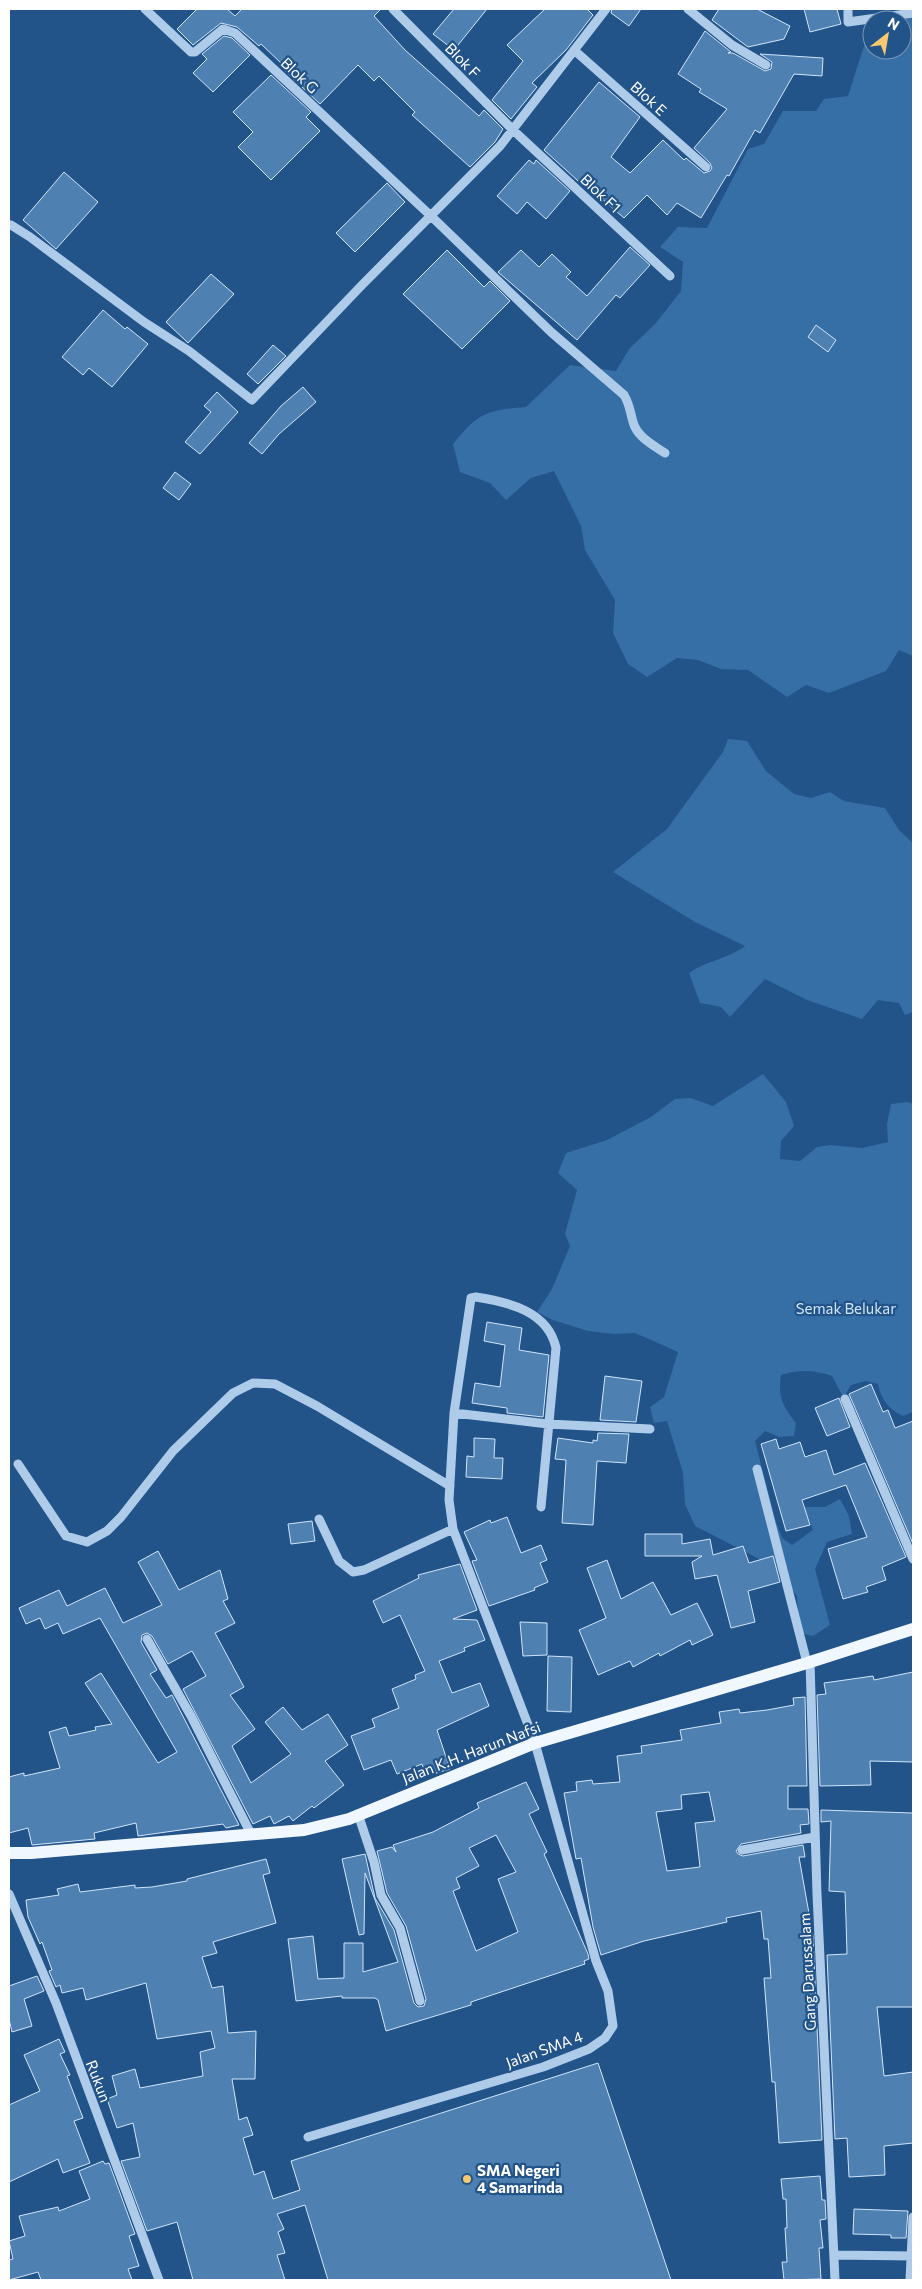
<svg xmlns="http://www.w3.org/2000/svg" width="922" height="2289" font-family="Commissioner,sans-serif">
<rect width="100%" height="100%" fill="#225389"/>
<path fill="#366ea6" d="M913,17V656L899,650L886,671L829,693L806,685L787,697L748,670L721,669L698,660L677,658L647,677L628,664L613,633L615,600L585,550L581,526L554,471L531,478L506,500L490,483L460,472L453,444C478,413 486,410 526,407L570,365L616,371L629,349L655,324L681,291L683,262L660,247L678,227L707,228L748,149L764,144L783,111H816L824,99L848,96L869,30L872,29V50H902V20Z
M728,739L747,741L766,771L794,794L811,798L830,792L844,801L885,808L899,830L913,843V1012L905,1015L899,1003L878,1000L862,1019L807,1000L765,979L730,1017L721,1007L700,1003L689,973C707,960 726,960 745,946L695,922L613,872L667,829L723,752Z
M763,1074L786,1102L794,1126L781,1141L780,1159L800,1161L817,1147L830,1145L862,1148L888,1142L887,1124L891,1104L908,1102L913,1104V1412L903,1416C890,1411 880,1398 878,1384L866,1381L851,1385L846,1393L854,1418L832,1376C814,1370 799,1369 781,1375C778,1397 782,1405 796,1423L794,1436L779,1437L765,1431L755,1441L775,1519L782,1538L792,1545L813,1530L804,1507H825L840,1499L849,1516L852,1534L827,1542L815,1569L830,1625L813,1636L799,1633L797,1596L773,1566L695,1526L685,1504L683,1473L667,1421L654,1423L650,1407L664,1397L678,1352L635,1333L614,1334L588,1331L553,1320L537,1312L552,1289L570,1246L565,1234L577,1190L558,1173L566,1153L607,1140L651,1117L675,1099L691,1098L713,1106Z"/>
<path fill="#4f80b2" stroke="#d2e5f8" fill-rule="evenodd" d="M197,9H227L235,16L242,9H381L374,16L405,50L479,116L484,110L503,129L495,142L470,167L412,115L415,112L379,76L374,81L358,65L320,104L280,66L282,64L261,44L259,46L237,27L221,23L193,45L177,29Z
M454,9H487L454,50L433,34Z
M545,9H587L593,15L566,50L532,83L537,87L511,119L492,100L523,61L507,45Z
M612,9H641L629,26L611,13Z
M719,9H757L790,26L784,39L748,47L712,20Z
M804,9H837L841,24L810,32Z
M705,31L731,52L728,53H733L765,71L771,69L772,62L760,54L823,58L822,76L794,74L760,133L755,130L729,176L727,175L701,218L677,203L667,215L647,195L624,218L601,198L599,200L544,150L599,82L640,117L611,157L630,173L663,140L684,160L686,158L704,173L710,171L712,168L710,163L694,148L727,109L699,92L701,89L678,74Z
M224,36L232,38L250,55L213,92L193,73L207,59L202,54Z
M271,75L311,112L306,117L320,131L271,180L238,147L253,132L233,112Z
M529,160L534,164L536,160L570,191L546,219L527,202L517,214L497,196Z
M64,172L98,202L56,249L23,220Z
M387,183L405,202L355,252L336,233Z
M630,247L650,265L620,298L616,295L577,340L498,272L521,250L539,267L552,254L571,272L566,277L587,296Z
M447,250L484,287L490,281L510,301L462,349L403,294Z
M211,274L234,294L188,343L166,322Z
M103,310L125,329L127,327L148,344L112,387L89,368L83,375L62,357Z
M816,325L836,340L828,352L808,337Z
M273,345L286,356L258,384L247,374Z
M303,387L316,402L279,434L262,454L249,443L281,406Z
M217,392L238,412L200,454L185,442L211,412L204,406Z
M175,472L191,484L179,500L163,488Z
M487,1322L522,1328L519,1350L549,1355L543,1417L507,1413V1408L472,1403L475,1383L500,1387L505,1345L484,1341Z
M605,1376L642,1381L636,1422L600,1420Z
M871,1384L883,1412L888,1410L895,1428L913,1421V1544L849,1394Z
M839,1398L850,1427L827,1436L815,1408Z
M598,1433L629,1434L626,1463L597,1461L593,1525L562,1523L566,1460L555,1459L558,1438L593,1443V1440L597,1441Z
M474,1438L495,1439L494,1458H503L502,1479L466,1477L467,1456L474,1457Z
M776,1439L779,1449L800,1442L805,1457L826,1450L834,1475L865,1463L906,1557L882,1567L886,1580L866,1587L868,1592L843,1599L828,1549L867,1537L846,1485L802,1500L810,1525L786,1531L761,1444Z
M507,1517L521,1553L541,1545L547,1560L540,1563L548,1582L534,1588L535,1590L489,1606L472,1561L477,1560L464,1532L490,1520L491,1523Z
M312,1521L315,1541L291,1544L288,1524Z
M645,1534H682V1544L710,1539L713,1555L743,1546L749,1563L773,1556L780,1582L748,1591L755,1622L731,1628L717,1575L695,1579L692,1562L702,1556H645Z
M158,1551L179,1590L220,1570L228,1599L223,1601L235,1623L215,1633L244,1687L230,1695L255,1729L232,1746L251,1783L291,1754L265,1722L283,1707L302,1730L328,1714L348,1745L325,1761L344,1785L314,1808L312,1806L293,1821L289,1816L274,1824L270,1816L253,1824L183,1689L206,1676L192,1651L168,1664L152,1636L147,1633L142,1635L141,1642L157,1670L150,1674L166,1698L172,1695L239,1825L226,1828L223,1824L138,1836L136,1823L94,1833L95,1839L32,1845L28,1828L9,1833V1777L24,1773V1776L60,1768L49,1732L66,1727L69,1736L96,1730L95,1727L112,1724L85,1683L101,1673L158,1763L177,1752L100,1618L63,1634L58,1623L45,1629L40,1618L26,1624L19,1608L59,1590L67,1606L105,1588L123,1623L162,1605L138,1562Z
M607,1560L621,1599L653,1582L671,1615L697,1603L713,1635L692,1645L690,1640L660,1656L659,1653L633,1667L630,1661L598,1675L579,1630L606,1618L587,1568Z
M460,1564L477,1610L453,1619L477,1620L485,1640L464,1648L465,1651L439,1661L452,1693L480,1683L489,1706L437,1730L450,1769L426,1776L422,1764L397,1774L391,1760L364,1770L351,1736L375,1727L372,1719L399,1708L392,1689L416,1679L415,1675L425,1671L400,1615L383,1623L373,1601L419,1578L418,1575Z
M520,1622L547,1623V1655L523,1656Z
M548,1656L572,1657L571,1712L547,1711Z
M913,1672V1762L870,1761L871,1785L820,1786L817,1695L826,1694L824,1683L873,1676L874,1680Z
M805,1697L807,1786H788V1809H808L809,1824L800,1825L801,1833L741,1844L736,1851L738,1854L743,1856L803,1845L805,1857H799L813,1936L822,2140L779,2143L775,2082H772L764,1978H771L768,1939H764L761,1911L726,1918L727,1922L644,1941L601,1955L593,1927L581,1858L576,1859L564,1793L577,1791L576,1782L592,1780L593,1784L620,1782L617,1756L642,1753L641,1746L682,1740L680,1730L721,1723L719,1712L739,1709L740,1713L767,1710L794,1705L793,1698ZM709,1792L715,1821L695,1823L700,1867L667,1871L656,1812L682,1809L681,1795Z
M526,1782L539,1809L529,1814L547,1852L544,1854L588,1954L589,1959L584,1961L585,1964L471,2002V2005L386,2031L378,2000L375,1998H342V1996L296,2001L288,1939L313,1936L318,1979L344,1978V1943H363V1972L398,1962L365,1873L364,1934L359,1935L342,1859L365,1854L375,1898L394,1930L414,2003L418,2007L424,2006L426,1999L406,1926L387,1893L377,1851L392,1847L396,1852L393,1845L433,1832L479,1808L477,1803ZM496,1835L516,1872L498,1879L518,1932L476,1951L453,1891L460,1888L456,1878L479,1866L469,1848Z
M821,1810L913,1813V2007H877L884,2076L913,2072V2143L884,2146L885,2175L849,2177L847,2138L835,2139L827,1955L847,1954L846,1920L845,1892L829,1891L831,1821L821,1822Z
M266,1859L270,1873L263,1875L276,1923L213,1942L217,1953L202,1957L212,1988L223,1986L228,2033L256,2031L255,2079H232L239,2120L247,2117L253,2135L243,2138L254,2175L264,2171L273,2199L300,2190L291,2161L598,2063L671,2280H328L305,2205L277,2214L284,2229L278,2232L285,2253L277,2255L285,2280H193L177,2222L147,2231L121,2161L140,2157L133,2123L117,2128L107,2099L117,2095L112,2076L135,2069L140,2088L203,2076L200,2052L215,2048L211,2031L157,2039L146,1983L86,2000L83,1988L62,1993L60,1985L56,1987L49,1971L52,1970L42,1942L40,1944L28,1917L26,1900L59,1895L57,1889L78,1884L80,1892L135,1885V1888L152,1887L187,1881V1879Z
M37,1976L44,1991L24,1999L32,2026L12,2032L9,2019V1986Z
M59,2039L65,2052L60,2054L70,2075L67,2076L83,2118L74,2121L90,2163L63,2173L58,2159L9,2182V2105L40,2091L24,2055Z
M103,2161L105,2164L109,2163L135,2234L129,2236L139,2266L128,2269L132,2280H41L38,2272L9,2280V2260L13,2259L9,2241L25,2236L19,2216L58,2207L59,2211L90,2199L79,2171Z
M820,2176L822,2200H825L826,2219L820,2220L823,2248H819L821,2279L784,2280L782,2262H787L785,2228H787L786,2199H783L781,2179Z
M854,2209L908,2211L906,2238H891V2235L853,2234Z"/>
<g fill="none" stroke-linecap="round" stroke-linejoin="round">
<path stroke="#aeccea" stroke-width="9" d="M145,9L191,52H195L223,29L235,33L431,216L551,332L624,395C630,405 630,412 633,422C637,437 653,445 665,453
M393,9L513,130L670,276
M688,9L732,45L766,65
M848,9V22L913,13
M574,50L706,167
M11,225L30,237L144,322L189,351L252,400L362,285L500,146L606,9
M845,1399L913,1559
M454,1413L548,1424L650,1429
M18,1464L66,1536L87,1542L107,1531L121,1517L173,1451L233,1393L253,1383L275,1384L317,1406L450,1486
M757,1469L807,1663
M319,1519L339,1561L353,1572L364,1570L453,1529
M147,1639L191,1716L251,1834
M810,1662L817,1894L835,2280
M358,1814L374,1862L381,1895L400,1928L420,2001
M742,1850L815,1837
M9,1894L56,2003L159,2280
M308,2137L543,2067L589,2049L605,2038L613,2026L608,1991L596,1961L535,1743L453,1529L449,1500L454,1413L471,1298L476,1297C508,1302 548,1311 556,1348L541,1507
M834,2255L913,2256
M910,2280L913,2217"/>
<path stroke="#f1f7fe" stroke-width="12" d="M9,1853H31L304,1830L349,1819L535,1743L807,1663L913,1629"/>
</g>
<circle fill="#f6c970" stroke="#225389" stroke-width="2" cx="467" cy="2179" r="5"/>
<g text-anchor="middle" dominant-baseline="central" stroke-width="4.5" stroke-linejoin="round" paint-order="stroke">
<g font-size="15" fill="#fff" stroke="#225389">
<text transform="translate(463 60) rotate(45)">Blok F</text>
<text transform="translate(300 75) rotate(43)">Blok G</text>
<text transform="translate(649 98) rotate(42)">Blok E</text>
<text transform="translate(601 193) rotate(43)">Blok F1</text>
<text transform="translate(471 1752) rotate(-21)">Jalan K.H. Harun Nafsi</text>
<text transform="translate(807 1972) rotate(-93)">Gang Darussalam</text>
<text transform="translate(544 2049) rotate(-20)">Jalan SMA 4</text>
<text transform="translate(99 2081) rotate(69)">Rukun</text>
</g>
<g font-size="15" fill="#d2e5f8" stroke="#225389">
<text x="846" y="1308">Semak Belukar</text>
</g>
<g font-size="15" font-weight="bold" fill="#fff" stroke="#225389" text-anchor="start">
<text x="477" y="2170">SMA Negeri<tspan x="477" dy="17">4 Samarinda</tspan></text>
</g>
</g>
<rect width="922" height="2289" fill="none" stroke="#ffffff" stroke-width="20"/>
<g transform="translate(887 35) rotate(31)"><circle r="24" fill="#225389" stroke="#7a98b8"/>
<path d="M0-4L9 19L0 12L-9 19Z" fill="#f6c970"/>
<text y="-8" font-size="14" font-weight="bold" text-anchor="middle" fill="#ffffff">N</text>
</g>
</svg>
